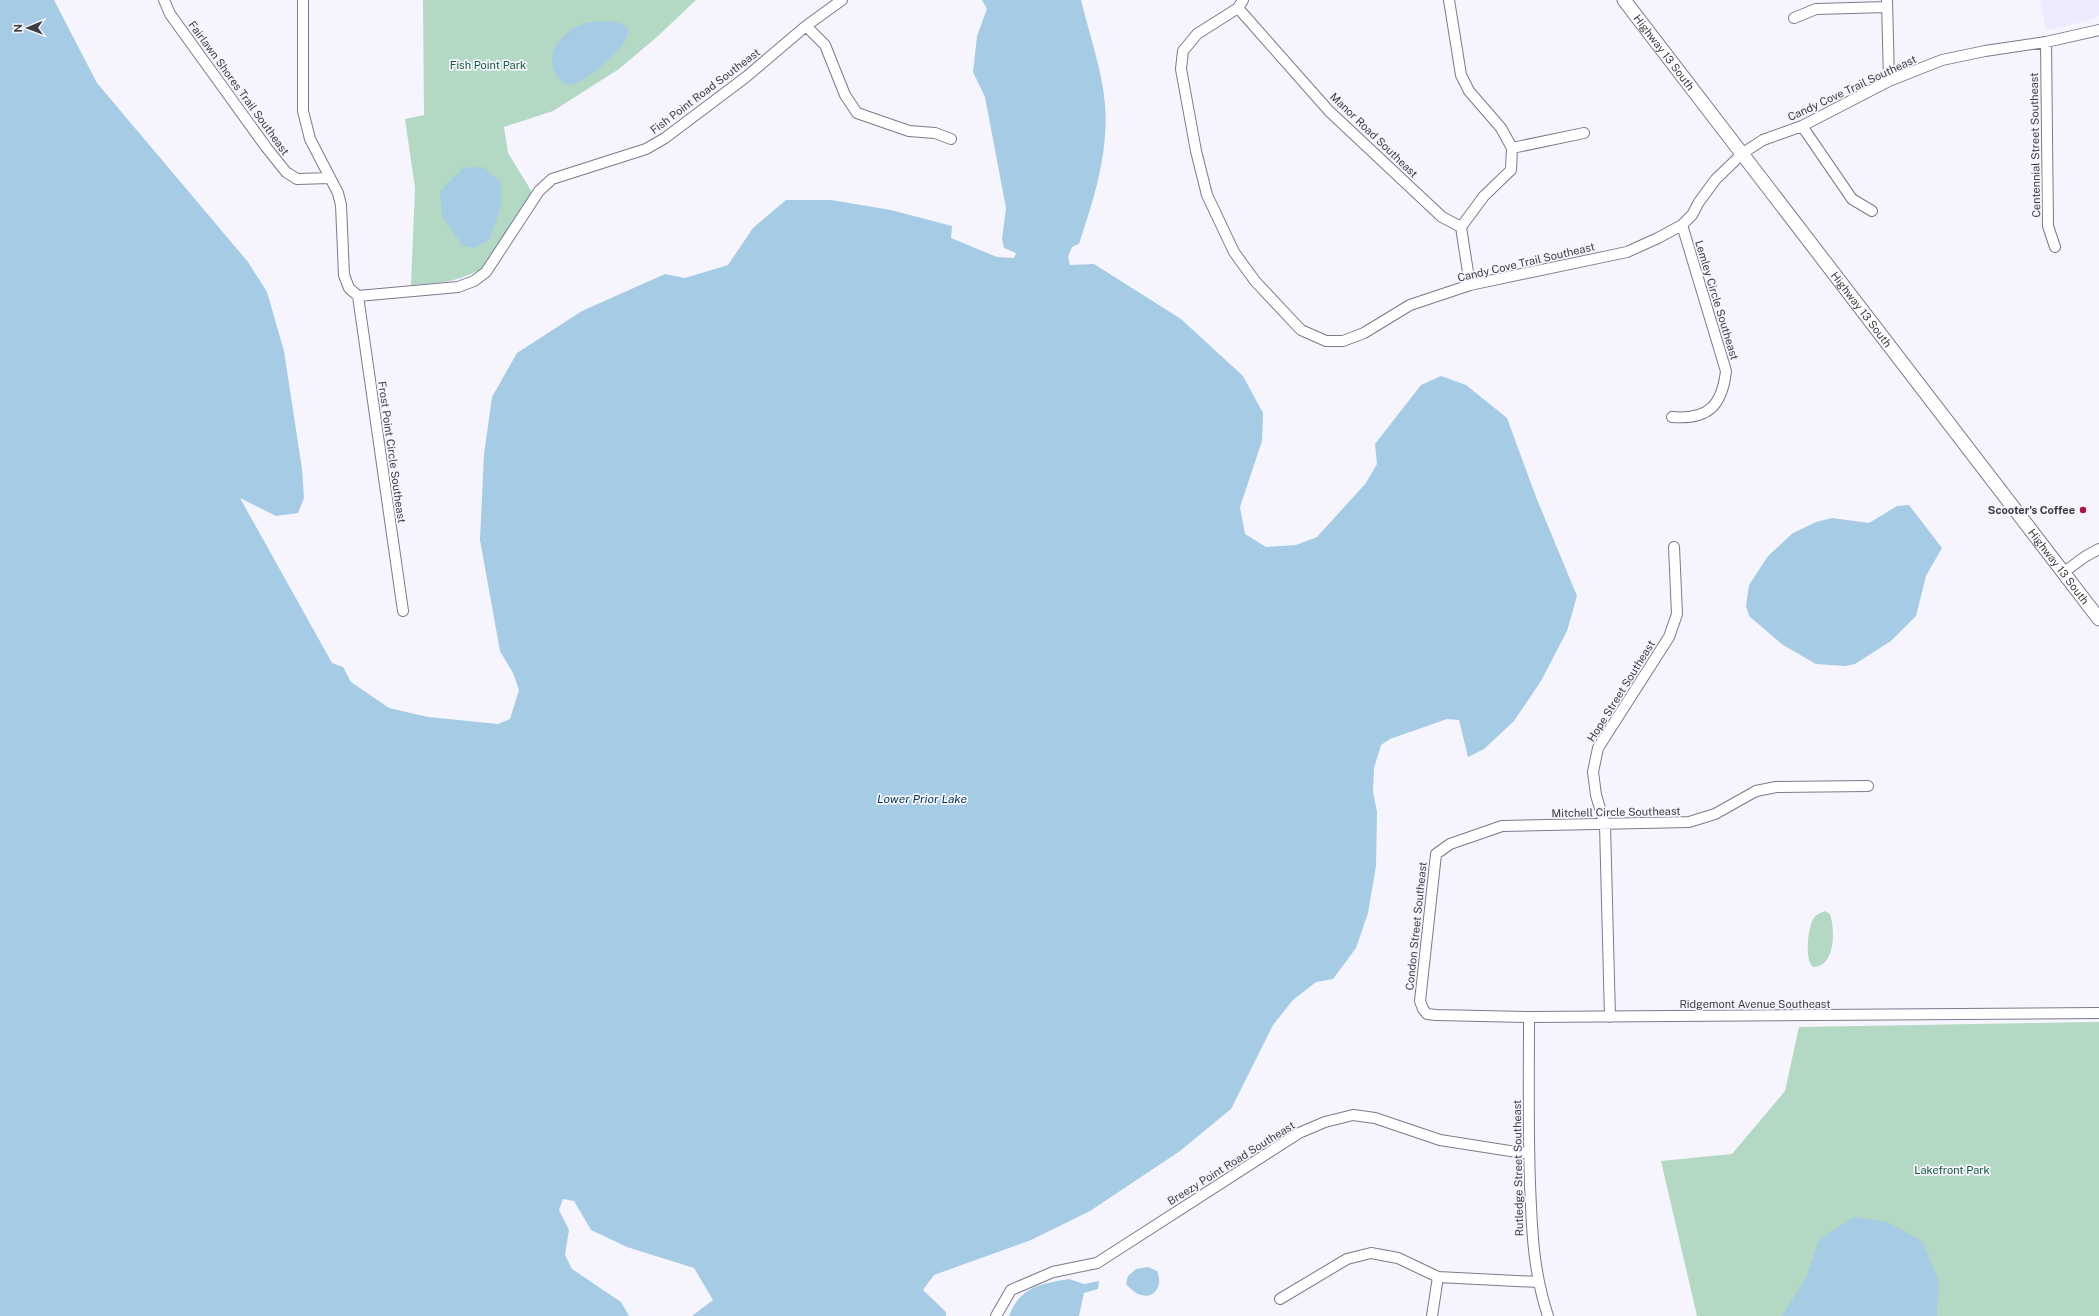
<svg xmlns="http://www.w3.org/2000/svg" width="2099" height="1316" font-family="'Public Sans',sans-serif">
<rect width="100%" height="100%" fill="#f6f5fe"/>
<path fill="#eceafc" d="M2040,0H2099V16L2087,21L2046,30Z"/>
<path fill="#b3d8c3" d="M423,0H696L658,36L619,69L553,111L504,127L508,153L532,192L484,267C461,282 438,283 411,285L415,188L405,119L424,115Z
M1825,911L1830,914C1835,929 1836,967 1813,967C1804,960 1808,926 1814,918C1816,914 1821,913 1825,911Z
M2099,1022V1316H1697L1661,1161L1732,1154L1785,1091L1799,1027Z"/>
<path fill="#a5cbe5" d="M0,0H54L97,83L248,262L267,292L284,351L302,469L304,498L298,513L276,516L240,498L332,663L343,667L351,682L389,708L428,717L498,724L510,719L519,690L513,673L500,651L480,540L484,454L492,397L517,353L582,311L665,274L685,278L728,265L753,228L786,200H831L891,210L952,226L951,238L997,257L1014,258L1016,253L1004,248L1002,239L1006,208L985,97L973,72L977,36L987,9L982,0H1081C1089,33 1102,70 1105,104C1109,152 1094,199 1079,244L1072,247L1068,257L1070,265L1094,264L1181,319L1243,376L1263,413L1262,441L1240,507L1245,534L1266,547L1296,545L1317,537L1366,483L1377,464L1375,444L1421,385L1441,376L1466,385L1507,418L1536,497L1577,596L1567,631L1541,681L1514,721L1484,749L1468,757L1459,720L1447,719L1390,739L1381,745L1374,768L1373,792L1377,812L1376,866L1368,913L1356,948L1333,979L1316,982L1293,1000L1273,1025L1231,1109L1180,1151L1090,1211L1031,1240L934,1275L923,1290L946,1312V1316H692L713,1300L694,1268L627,1247L591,1230L574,1201L563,1199L559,1210L569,1230L565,1255L572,1269L621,1302L629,1316H0Z
M613,21C618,23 626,24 628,30C632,44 582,86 568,85C563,84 560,79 557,75C542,54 564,29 586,23C594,21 604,22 613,21Z
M484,167L501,183V206L490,239L474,248L463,246L442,216L440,191L463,168Z
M1909,505L1942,548L1926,576L1916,616L1891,641L1855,664L1845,666L1816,664L1783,645L1749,616L1746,606L1749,585L1768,556L1793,533L1816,522L1832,518L1869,523L1897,506Z
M1854,1217L1887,1222L1922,1241L1939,1282L1937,1316H1782L1806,1278L1819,1240Z
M1148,1267L1157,1271C1164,1287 1153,1302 1136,1293C1133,1291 1129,1287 1126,1284L1128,1276L1136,1269Z
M1069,1279L1084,1284L1099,1281L1098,1289L1084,1293L1079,1316H1009C1020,1287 1040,1284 1069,1279Z"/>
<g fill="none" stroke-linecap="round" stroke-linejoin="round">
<defs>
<path id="minor" d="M164,0L170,14L266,147L286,172L297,179L329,178
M303,0V111L310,139L338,193L341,205L344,275L349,288L358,296
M1243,0L1238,8L1197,34L1183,51L1181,69L1196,151L1207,195L1234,252L1255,281L1301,330L1326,341H1343L1364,333L1410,305L1470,285L1627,252L1658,238L1682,225L1692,215L1699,202L1716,179L1743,153L1763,140L1802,126L1889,81L1942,60L1985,51L2046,42L2099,30
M1449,0L1461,75L1469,91L1501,128L1512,148L1511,170L1484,196L1461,227
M1887,0L1889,81
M1238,8L1329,111L1442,217L1461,227L1470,285
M1794,18L1816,9L1887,7
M806,26L825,45L845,95L857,113L909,131L935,133L951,139
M2046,42L2048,226L2055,247
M1802,126L1852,199L1872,211
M1512,148L1584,133
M358,296L458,287L474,281L486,272L539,191L552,179L646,149L665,138L746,77L806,26L842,0
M358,296L403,611
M1672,417C1708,420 1722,406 1726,371L1682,225
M2064,572L2086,556L2099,549
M1868,786L1776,787L1756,791L1715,814L1689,822L1502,826L1450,844L1436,854L1420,1001L1423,1009L1427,1014L1436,1015L1529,1017L2099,1013
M1529,1017C1529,1073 1528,1129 1530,1184C1532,1232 1533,1270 1548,1316
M1610,1017L1605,825L1596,795L1593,772L1598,748L1669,637L1677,614L1674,547
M1280,1299L1347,1259L1371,1253L1398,1258L1438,1277L1538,1282
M996,1316L1011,1290L1053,1272L1097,1263L1299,1133L1325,1122L1353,1115L1375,1118L1440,1140L1529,1154
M1432,1316L1438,1277"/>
<g id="major">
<path id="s1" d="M1624,0L2099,619"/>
</g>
</defs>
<use href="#minor" stroke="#7c798d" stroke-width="12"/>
<use href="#major" stroke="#7c798d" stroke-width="15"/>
<use href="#minor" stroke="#fff" stroke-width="10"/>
<use href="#major" stroke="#fff" stroke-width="13"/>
</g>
<circle fill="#ab1643" stroke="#f6f5fe" stroke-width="1.5" cx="2083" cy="510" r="4"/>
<g text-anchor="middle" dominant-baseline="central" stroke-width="3.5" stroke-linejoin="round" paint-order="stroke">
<g font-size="11" fill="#3d3b44" stroke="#f6f5fe">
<text stroke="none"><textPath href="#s1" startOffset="66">Highway 13 South</textPath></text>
<text transform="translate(239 88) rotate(54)">Fairlawn Shores Trail Southeast</text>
<text transform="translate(1852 88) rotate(-25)">Candy Cove Trail Southeast</text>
<text transform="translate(705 91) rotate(-37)">Fish Point Road Southeast</text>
<text transform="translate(1374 135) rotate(44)">Manor Road Southeast</text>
<text transform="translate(2035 145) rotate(-91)">Centennial Street Southeast</text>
<text transform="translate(1526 262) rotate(-13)">Candy Cove Trail Southeast</text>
<text transform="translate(1717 300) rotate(73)">Lemley Circle Southeast</text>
<text stroke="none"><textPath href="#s1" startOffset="390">Highway 13 South</textPath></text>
<text transform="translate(392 452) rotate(82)">Frost Point Circle Southeast</text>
<text stroke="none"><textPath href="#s1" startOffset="714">Highway 13 South</textPath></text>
<text transform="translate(1621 691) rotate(-58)">Hope Street Southeast</text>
<text transform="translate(1616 812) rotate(-1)">Mitchell Circle Southeast</text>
<text transform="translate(1416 926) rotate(-84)">Condon Street Southeast</text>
<text x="1755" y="1004">Ridgemont Avenue Southeast</text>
<text transform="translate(1231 1163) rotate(-32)">Breezy Point Road Southeast</text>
<text transform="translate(1518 1168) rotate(-91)">Rutledge Street Southeast</text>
</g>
<g font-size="11" fill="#14593c" stroke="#f6f5fe">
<text x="488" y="65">Fish Point Park</text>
<text x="1952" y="1170">Lakefront Park</text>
</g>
<g font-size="11" font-weight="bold" fill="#3d3b44" stroke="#f6f5fe" text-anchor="end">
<text x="2075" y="510">Scooter's Coffee</text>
</g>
<g font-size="12" font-style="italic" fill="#02354f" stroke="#f6f5fe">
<text x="922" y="799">Lower Prior Lake</text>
</g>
</g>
<g transform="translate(28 28) rotate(269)" stroke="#f6f5fe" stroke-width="3" paint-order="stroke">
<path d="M0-3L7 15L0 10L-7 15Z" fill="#3d3b44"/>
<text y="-6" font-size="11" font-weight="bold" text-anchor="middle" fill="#3d3b44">N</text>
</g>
</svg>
